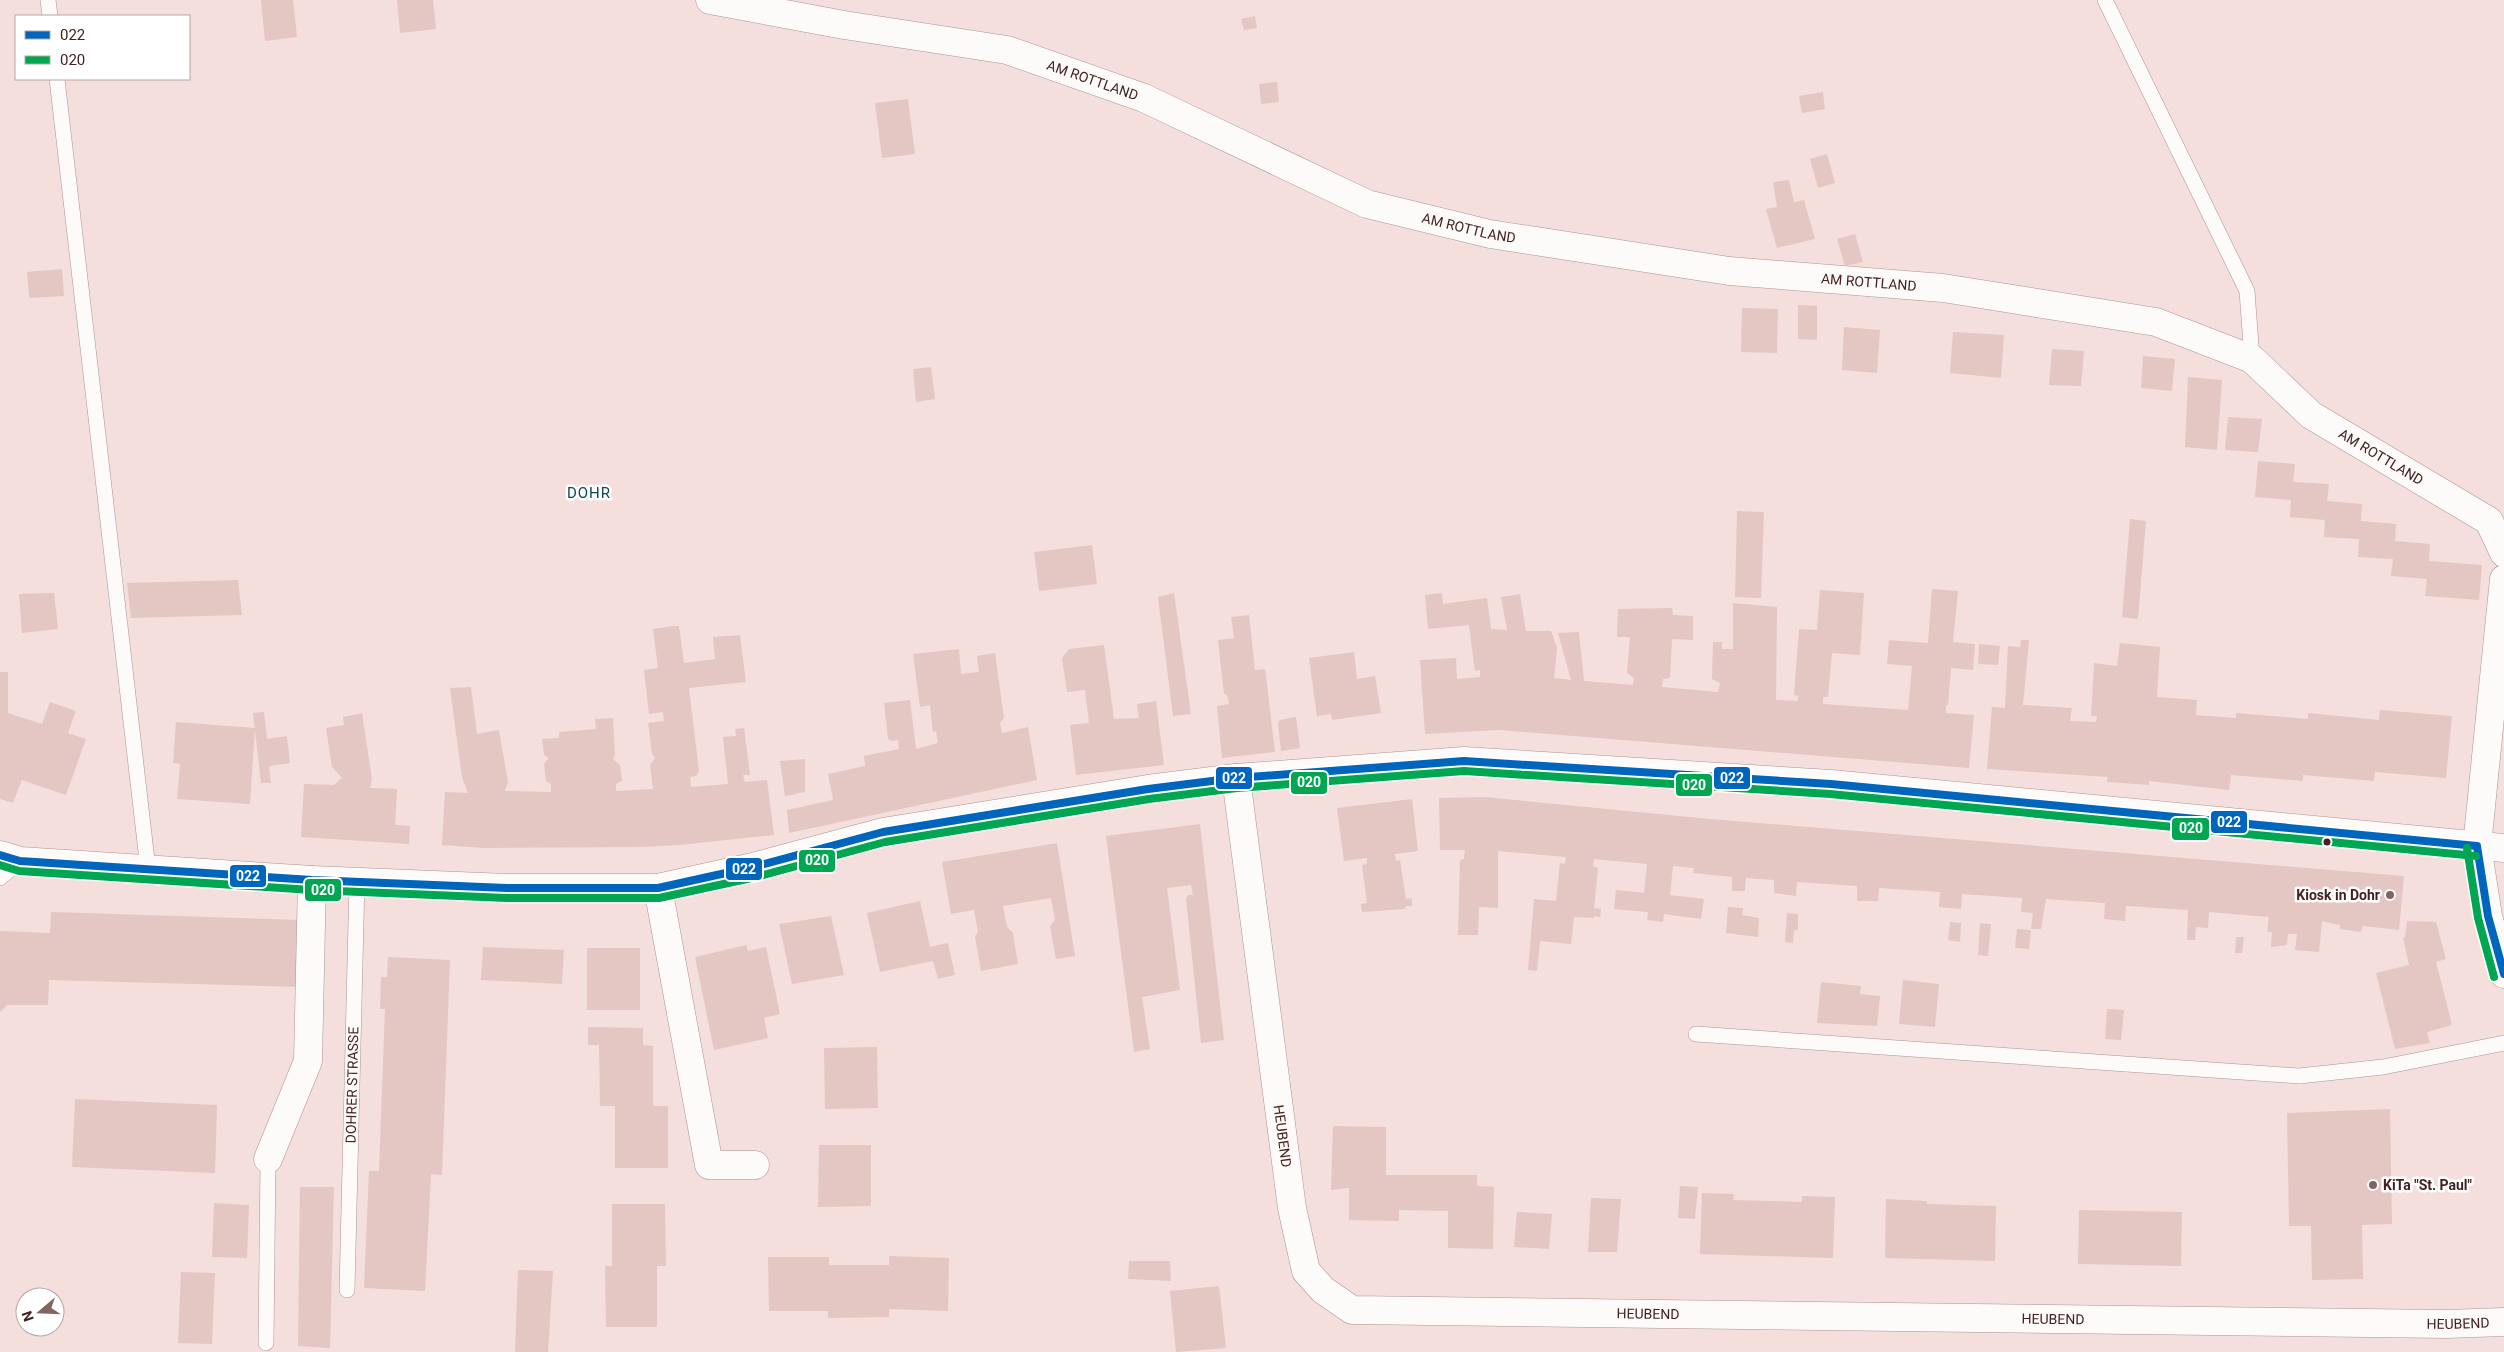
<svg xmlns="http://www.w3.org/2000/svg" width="2504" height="1352" font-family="Roboto,sans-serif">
<rect width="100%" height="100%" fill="#f4dfdd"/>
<path fill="#e4c6c3" d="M261,0H293L297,37L265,41Z
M397,0H433L436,29L400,33Z
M1255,16L1257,28L1244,30L1241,19Z
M1277,82L1279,102L1261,104L1259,84Z
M1823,92L1825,109L1802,113L1799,96Z
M908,99L915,154L882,158L875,103Z
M1827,154L1835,183L1818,188L1810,159Z
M1789,180L1794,202L1804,200L1815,239L1777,248L1766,209L1777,207L1773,182Z
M1855,234L1863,262L1845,266L1837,239Z
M62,269L64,296L29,298L27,272Z
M1798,305L1817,306V340L1798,339Z
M1742,308L1778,309L1777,353L1741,352Z
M1844,327L1880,330L1877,373L1842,370Z
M1953,332L2004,335L2001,378L1950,373Z
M2052,349L2084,351L2081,386L2049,385Z
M2143,356L2175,359L2172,391L2141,388Z
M931,367L935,399L916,402L913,369Z
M2188,377L2222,380L2217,450L2185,447Z
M2228,417L2262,419L2258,452L2225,450Z
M2258,461L2295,464L2293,482L2329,484L2327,501L2362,504L2361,521L2396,524L2395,541L2430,544L2429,561L2482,565L2479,600L2425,596L2427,579L2391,576L2393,559L2358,557L2359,539L2324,537L2325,520L2290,517L2291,500L2255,497Z
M1737,511L1764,512L1761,598L1735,597Z
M2130,519L2146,521L2138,619L2122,617Z
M1092,545L1097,584L1039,591L1034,552Z
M238,580L242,615L131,618L127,583Z
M1932,589L1958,591L1953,642L1975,644L1973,670L1951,668L1948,705H1946V713L1974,715L1969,768L1499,730L1425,734L1420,660L1456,658L1457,679L1480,677V670L1475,671L1469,625L1428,629L1425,595L1442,593L1443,604L1487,598L1491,629L1507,630L1501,597L1520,594L1526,631H1551L1557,648L1554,678L1571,680L1558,633L1579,632L1584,681L1633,685L1634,678L1627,673L1630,637H1617L1618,609L1672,608L1673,615L1693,616V640L1672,639L1670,678L1663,679L1662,687L1718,692L1720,683L1712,679L1713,642H1722V649H1733V603L1777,607L1776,700L1798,701V696L1794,695L1799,629L1817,630L1820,590L1864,593L1860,655L1832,653L1828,697H1823V704L1908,710L1912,666L1887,664L1889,640L1928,643Z
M54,593L58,629L22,633L19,594Z
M1174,593L1191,714L1173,716L1158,597Z
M1249,615L1255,670L1265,669L1275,752L1222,758L1217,706L1229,704L1227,694H1224L1218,640L1234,638L1231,617Z
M672,626H679L684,663L715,659L713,637L740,635L746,682L689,688L699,772L696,776L690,777L691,787L728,784L723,737L736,736L735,729L744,728L750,775H743L745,782L767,780L774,835L679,845L642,847L484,848L442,845L445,792L468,793L462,777L450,688L471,687L477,734L499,730L508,782L505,791L551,792V784L546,781L544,764L549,758L544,755L542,739L559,738V732L596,729L595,719L613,718L615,755L613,759L620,765L622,781L616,784V791L653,789L650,765L655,758L652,754L648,723L664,721L663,712L649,714L644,670L658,668L653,629Z
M2021,640H2029L2023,705L2072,708L2070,721L2096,722L2097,716H2091L2094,663L2117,666L2120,643L2160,647L2157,697L2197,700L2196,715L2236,718V713L2308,719V713L2379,720L2380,710L2452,716L2446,778L2375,772L2374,781L2303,775V781L2231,775L2229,790L2149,781V785L2107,782L2108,777L1987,769L1992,707L2005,708L2008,646L2020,647Z
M1979,644L2000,646L1998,665L1978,664Z
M1104,645L1114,719L1139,718L1137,704L1156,701L1164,765L1076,775L1070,725L1089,723L1085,690L1067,692L1062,658L1069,649Z
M959,649L961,674L979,672L977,656L995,653L1004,718L1000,723L1002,733L1028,727L1037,780L789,833L787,810L833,800L828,774L865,766L864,756L899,749L898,740L892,741L888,739L884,703L910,700L916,749L938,743L936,731L933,732L930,705L920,707L913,654Z
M1354,652L1357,679L1375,676L1381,713L1332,720L1331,714L1317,716L1309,658Z
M0,672H8V713L42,724L50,702L76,711L68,733L86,739L66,795L22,780L13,803L0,799Z
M264,712L267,739L287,736L290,763L269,766L271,783H261L253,713Z
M362,713L372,779L370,788L397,789L395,825L410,826L409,844L301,837L304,784L334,785L342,778L332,767L326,728L344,725L343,717Z
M1296,717L1300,748L1281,751L1278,723L1280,720Z
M176,722L255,728L250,804L177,799L180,764L173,763Z
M805,759V792L785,796L780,761Z
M1484,797L1710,819L2404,876L2399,930L2363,926L2361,932L2340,929V925L2322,921L2319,952L2295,950L2297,934H2288L2287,945L2271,947L2272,932H2267L2269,917L2209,912L2208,928L2196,927L2195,940H2187L2188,910L2126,906L2125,921L2104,919L2105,903L2046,899L2041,929H2031L2033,913L2021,912L2022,898L1962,894L1961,909L1939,907L1940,892L1879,888L1878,901H1857V886L1797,882L1796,896L1774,893V880L1746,878L1745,891H1732V877L1693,873L1694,868L1673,866L1670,895L1704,899L1701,919L1664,914L1663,922L1647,920L1648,912L1614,909L1616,890L1644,893L1647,864L1594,859L1593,866L1598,868L1594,908L1601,909L1600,917L1594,916V918L1574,917L1571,944L1540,941L1537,971L1528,970L1534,899L1556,901L1560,863L1565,864L1566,857L1498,851V908L1479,907L1478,935H1458L1460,860L1464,859L1465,850H1440L1439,798Z
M1412,799L1418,851L1395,854L1396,861L1400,860L1406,899L1412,898V906H1406L1405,909L1362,912L1361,904L1367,903L1362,865L1367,864V858L1344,861L1337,808Z
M1200,824L1224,1040L1201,1043L1186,899L1188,895H1193L1191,885L1167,888L1180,990L1142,997L1150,1049L1134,1052L1106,836Z
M1057,843L1075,956L1056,959L1050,926L1055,920L1051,898L1003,906L1007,927L1013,933L1018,964L981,971L975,936L978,932L974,910L951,914L942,862Z
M920,901L930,947L948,943L955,975L938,979L933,961L880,972L867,913Z
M1728,907L1743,908L1742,915L1759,918L1758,937L1726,933Z
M51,912L300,920L299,987L49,980L48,1005H7L0,1012V931L50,933Z
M1787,913L1798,914V930H1794L1793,943L1785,942Z
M831,916L844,975L792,984L779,924Z
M2407,921L2436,922L2446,959L2436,962L2452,1025L2427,1032L2430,1043L2395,1049L2376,973L2409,965L2403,937L2405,938Z
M1950,922L1961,923L1960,942L1948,940Z
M1980,923L1991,924L1988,956L1978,955Z
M2017,929L2031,930L2029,949L2015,948Z
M2236,937H2244L2242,953H2235Z
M746,945L748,951L766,947L780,1014L764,1018L768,1038L714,1050L695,957Z
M483,947L564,950L562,984L481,980Z
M587,948H640V1010H587Z
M388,957L450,960L442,1175L431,1174L425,1291L364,1288L369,1171H379L385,1009H380L381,977H387Z
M1903,980L1939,984L1935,1027L1899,1024Z
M1821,982L1861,986L1860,994L1880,996L1877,1026L1817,1023Z
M2107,1009L2124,1010L2121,1040L2105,1039Z
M588,1027L643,1028V1045L653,1046V1106H668V1168H615V1106H600L599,1045H588Z
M877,1047L878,1108L825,1109L824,1048Z
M75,1099L217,1105L215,1173L72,1167Z
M2390,1109L2392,1224L2362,1225L2363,1279L2312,1280L2311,1226H2289L2287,1113Z
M1333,1126L1386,1127V1175H1477V1186L1494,1187L1493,1249L1448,1248V1211L1399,1210V1221L1349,1220V1188L1331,1190Z
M819,1145H871V1206L818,1207Z
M1680,1186L1698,1187L1695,1219L1678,1218Z
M300,1187H334L330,1348L298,1346Z
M1702,1193L1734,1194L1733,1200L1802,1202V1196L1835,1197L1833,1258L1700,1254Z
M1591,1198L1621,1199L1617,1252H1588Z
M1886,1199L1927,1201V1204L1996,1206L1995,1261L1885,1258Z
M214,1203L249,1205L247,1258L212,1257Z
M612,1204H665L666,1266H657V1327H606L605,1266H612Z
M2079,1210L2182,1212L2181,1266L2078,1264Z
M1517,1212L1552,1214L1549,1249L1514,1247Z
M889,1256L949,1258L948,1311L889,1309V1317L828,1318V1311H769L768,1257H829V1265H889Z
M1129,1261H1170L1171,1281L1128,1279Z
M518,1270L553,1271L548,1352H515Z
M181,1272L215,1273L212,1344L178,1343Z
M1219,1286L1226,1348L1176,1352L1170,1291Z"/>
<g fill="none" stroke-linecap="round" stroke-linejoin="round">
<defs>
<g id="lane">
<path d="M48,0L50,16"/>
<path d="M2105,0L2247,291L2252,359"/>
<path d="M57,79L148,869"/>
<path d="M0,878L20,861"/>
<path d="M1696,1034L2299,1076L2383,1067L2504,1043"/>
<path id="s1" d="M347,1290L357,881"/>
<path d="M266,1343L268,1159"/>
</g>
<g id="street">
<path id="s2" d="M710,0L844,25L1007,50L1144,98L1367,204L1490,234L1729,271L1943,288L2156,322L2252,359L2311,415L2489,521L2504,553"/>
<path d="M2504,579L2477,846L2488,916L2504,974"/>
<path id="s3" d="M1236,778L1292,1208L1306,1271L1323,1290L1352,1310L2446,1324L2504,1322"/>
<path d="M0,855L20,861L312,880L507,888H658L753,867L883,832L1148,789L1236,778L1464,761L1831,784L2504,848"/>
<path d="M658,888L709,1165H755"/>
<path d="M268,1159L308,1061L312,880"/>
</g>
</defs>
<use href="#lane" stroke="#ac9492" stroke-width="16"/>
<use href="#street" stroke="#ac9492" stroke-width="29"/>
<use href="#lane" stroke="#fdfafa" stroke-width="15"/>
<use href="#street" stroke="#fdfafa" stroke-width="28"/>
<defs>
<path id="bus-1" d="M2477,846L2488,916L2504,974
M0,855L20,861L312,880L507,888H658L753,867L883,832L1148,789L1236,778L1464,761L1831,784L2477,846"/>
<path id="bus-2" d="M2467,848L2478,918L2494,977
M0,865L19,871L312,890L507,898H659L756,877L885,842L1149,799L1237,788L1464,771L1830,794L2476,856"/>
</defs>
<use href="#bus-1" stroke="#fff" stroke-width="11"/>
<use href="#bus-2" stroke="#fff" stroke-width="11"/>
<use href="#bus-1" stroke="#0065bd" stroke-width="8"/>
<use href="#bus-2" stroke="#00a651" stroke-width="8"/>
</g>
<circle fill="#44211e" stroke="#fff" stroke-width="2" cx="2327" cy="842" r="4.5"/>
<g fill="#826461" stroke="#fff" stroke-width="2">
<circle cx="2390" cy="895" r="5"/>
<circle cx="2373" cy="1185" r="5"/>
</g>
<g text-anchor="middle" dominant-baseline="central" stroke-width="5" stroke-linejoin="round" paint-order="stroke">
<g font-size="14" fill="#44211e" stroke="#fff">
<text stroke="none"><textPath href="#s2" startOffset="392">AM ROTTLAND</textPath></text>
<text stroke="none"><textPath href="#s2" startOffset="798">AM ROTTLAND</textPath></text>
<text stroke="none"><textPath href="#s2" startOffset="1202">AM ROTTLAND</textPath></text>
<text stroke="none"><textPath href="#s2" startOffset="1758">AM ROTTLAND</textPath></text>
<text stroke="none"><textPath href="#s1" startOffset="205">DOHRER STRASSE</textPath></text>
<text stroke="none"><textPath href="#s3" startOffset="361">HEUBEND</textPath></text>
<text stroke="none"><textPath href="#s3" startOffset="855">HEUBEND</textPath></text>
<text stroke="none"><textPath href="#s3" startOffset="1260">HEUBEND</textPath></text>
<text stroke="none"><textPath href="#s3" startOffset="1665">HEUBEND</textPath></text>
</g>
<g font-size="14" font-weight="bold" fill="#44211e" stroke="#fff" text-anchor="end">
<text x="2380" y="895">Kiosk in Dohr</text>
<text x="2383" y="1185" text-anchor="start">KiTa "St. Paul"</text>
</g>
<g font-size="15" letter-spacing="1" fill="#08494f" stroke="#fff">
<text x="589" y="493">DOHR</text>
</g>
</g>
<g stroke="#fff" stroke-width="2">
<rect x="1713" y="766" width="38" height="24" rx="5" fill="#0065bd"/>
<rect x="1215" y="766" width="38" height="24" rx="5" fill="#0065bd"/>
<rect x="1290" y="771" width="38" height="24" rx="5" fill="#00a651"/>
<rect x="1675" y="773" width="38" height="24" rx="5" fill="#00a651"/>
<rect x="2210" y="810" width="38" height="24" rx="5" fill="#0065bd"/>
<rect x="2171" y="817" width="39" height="24" rx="5" fill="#00a651"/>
<rect x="798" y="849" width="38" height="24" rx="5" fill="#00a651"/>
<rect x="725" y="857" width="38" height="24" rx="5" fill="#0065bd"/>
<rect x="229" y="864" width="38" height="24" rx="5" fill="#0065bd"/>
<rect x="304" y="878" width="38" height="24" rx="5" fill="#00a651"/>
</g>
<g font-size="14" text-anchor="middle" font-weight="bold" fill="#fff">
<text x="1732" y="783">022</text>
<text x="1234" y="783">022</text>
<text x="1309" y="787">020</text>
<text x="1694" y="790">020</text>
<text x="2229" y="827">022</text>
<text x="2191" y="833">020</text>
<text x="817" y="865">020</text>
<text x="744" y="874">022</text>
<text x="248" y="881">022</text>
<text x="323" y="895">020</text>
</g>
<rect x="15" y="15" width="175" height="65" fill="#ffffff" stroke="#b4a6a5"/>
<rect x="25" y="31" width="25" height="8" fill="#0065bd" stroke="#b4a6a5"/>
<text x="60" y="40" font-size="15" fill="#44211e">022</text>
<rect x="25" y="56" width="25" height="8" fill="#00a651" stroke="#b4a6a5"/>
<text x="60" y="65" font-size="15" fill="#44211e">020</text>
<g transform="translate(40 1312) rotate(251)"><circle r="24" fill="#ffffff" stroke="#b4a6a5"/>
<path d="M0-4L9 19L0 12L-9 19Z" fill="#826461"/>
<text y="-8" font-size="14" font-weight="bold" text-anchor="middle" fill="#44211e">N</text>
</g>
</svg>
